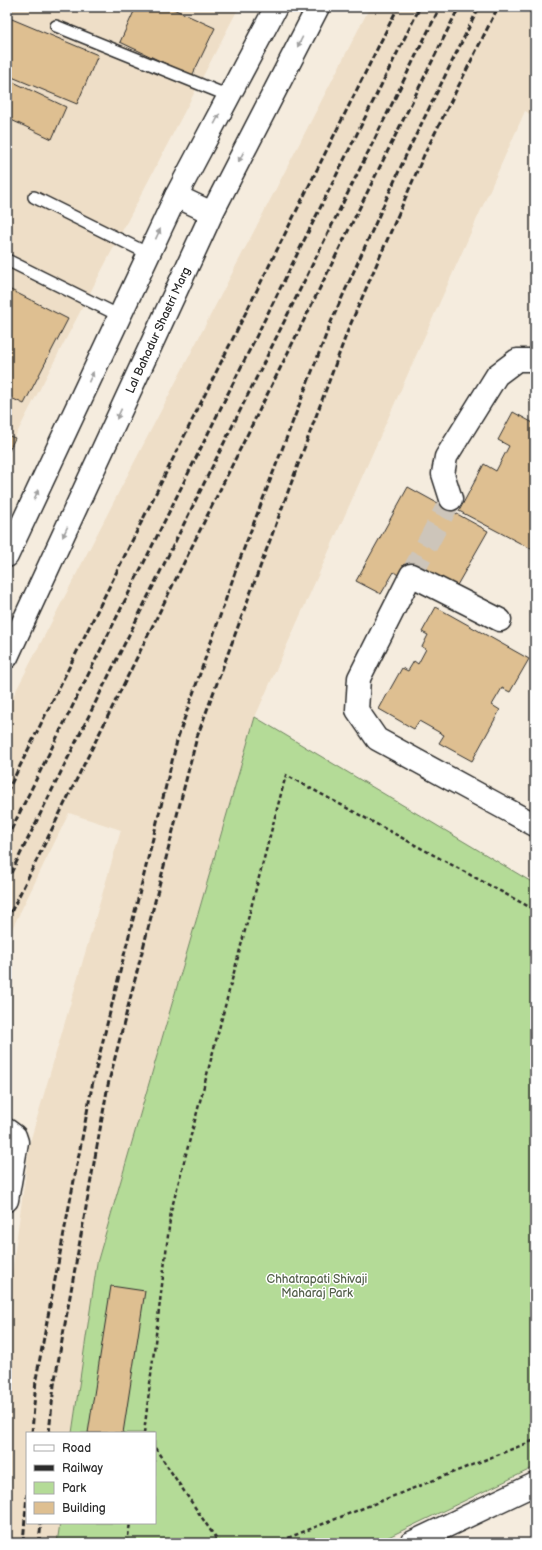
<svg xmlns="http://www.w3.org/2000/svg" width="542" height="1550" font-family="'Balsamiq Sans',sans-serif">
<rect width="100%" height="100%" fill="#f5ecde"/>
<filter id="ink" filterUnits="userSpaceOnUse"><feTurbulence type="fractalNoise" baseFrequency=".025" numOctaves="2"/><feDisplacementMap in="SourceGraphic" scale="8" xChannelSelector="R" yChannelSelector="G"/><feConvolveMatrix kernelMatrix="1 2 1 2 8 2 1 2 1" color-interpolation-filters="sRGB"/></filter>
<g filter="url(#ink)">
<path fill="#eedec7" d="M7,7H239L7,452Z
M370,7H535V117L525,111L255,717L97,1263L72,1433H27V1523H60L57,1543H7V1308L30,1142L121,830L69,813L7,939V708Z"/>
<path fill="#b4db97" stroke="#708361" d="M255,717L535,884V1467L376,1543H57L60,1523H155V1433H72L97,1263Z"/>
<path fill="#debf91" stroke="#2b2b2b" d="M136,7H169L215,28L192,76L120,42Z
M7,17L98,55L77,104L7,75Z
M7,79L66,107L52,139L7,118Z
M7,288L68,319L24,404L7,396Z
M513,412L535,424V551L459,511L484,464L496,471L509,446L498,440Z
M7,435L15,438L7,455Z
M408,487L488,531L456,587L419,572L404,564L398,575L394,572L381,594L356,581Z
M436,607L529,659L510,692L502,688L492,705L500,710L472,761L439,743L444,735L419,721L414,729L379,709L402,668L408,671L414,661L418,664L426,649L422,647L428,635L422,632Z
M111,1286L145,1291L123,1433H88Z"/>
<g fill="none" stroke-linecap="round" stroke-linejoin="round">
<path stroke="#cdc5ba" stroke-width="22" stroke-dasharray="22 11" stroke-linecap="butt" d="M411,575L451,499"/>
<defs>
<path id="lane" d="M56,26L229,96
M34,197L149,254
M7,260L120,316"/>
<path id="street" d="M451,499L443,474L446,457L497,375L517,360H535
M500,620L411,575L359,678L357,710L377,739L535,825
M7,1130L15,1136L17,1142L7,1200
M411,1543L535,1484"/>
<g id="primary">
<path d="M176,196L212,213"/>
<path d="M7,556L176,196L276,7"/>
<path id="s1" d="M7,657L212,213L318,7"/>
</g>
</defs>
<use href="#lane" stroke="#2b2b2b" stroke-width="14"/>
<use href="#street" stroke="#2b2b2b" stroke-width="25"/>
<use href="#primary" stroke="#2b2b2b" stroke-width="25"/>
<path stroke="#2b2b2b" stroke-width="2.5" stroke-dasharray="4 3" stroke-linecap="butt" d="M144,1433L171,1211L286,775L535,910
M155,1448L219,1543
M127,1543L130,1523
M275,1543L535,1440"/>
<use href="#lane" stroke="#fff" stroke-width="11"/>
<use href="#street" stroke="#fff" stroke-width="22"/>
<use href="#primary" stroke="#fff" stroke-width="22"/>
<path stroke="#2b2b2b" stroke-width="3" stroke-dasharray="6 3" stroke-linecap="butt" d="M7,792L398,7
M7,838L420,7
M7,881L440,7
M7,920L459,7
M32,1433L36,1379L93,1081L178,737L238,564L331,322L407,153L479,7
M49,1433L54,1385L108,1085L197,737L348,330L424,155L498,7
M23,1543L27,1494
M39,1543L41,1523"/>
</g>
<defs><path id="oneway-solid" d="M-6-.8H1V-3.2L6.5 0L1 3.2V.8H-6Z"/></defs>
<g fill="#a0a0a0">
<use href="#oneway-solid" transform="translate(300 42) rotate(117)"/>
<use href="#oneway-solid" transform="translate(217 119) rotate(-62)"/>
<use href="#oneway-solid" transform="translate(241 157) rotate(117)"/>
<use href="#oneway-solid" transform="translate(158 234) rotate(-65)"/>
<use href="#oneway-solid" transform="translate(91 377) rotate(-65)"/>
<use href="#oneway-solid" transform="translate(119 414) rotate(115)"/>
<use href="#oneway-solid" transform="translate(36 495) rotate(-65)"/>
<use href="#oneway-solid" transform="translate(65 532) rotate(115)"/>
</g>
</g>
<g text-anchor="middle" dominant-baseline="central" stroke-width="3" stroke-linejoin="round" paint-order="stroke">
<g font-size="12" fill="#2b2b2b" stroke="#fff">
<text stroke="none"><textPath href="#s1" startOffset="360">Lal Bahadur Shastri Marg</textPath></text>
</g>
<g font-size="12" fill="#54604b" stroke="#fff">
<text x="317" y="1279">Chhatrapati Shivaji<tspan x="317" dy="14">Maharaj Park</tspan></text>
</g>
</g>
<rect width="542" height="1550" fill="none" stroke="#fff" stroke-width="24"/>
<rect x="12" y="12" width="518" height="1526" fill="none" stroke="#2b2b2b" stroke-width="1.5" filter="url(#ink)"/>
<rect x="26" y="1432" width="130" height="92" fill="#ffffff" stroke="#aaaaaa"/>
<rect x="34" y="1445" width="20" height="6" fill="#ffffff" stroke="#aaaaaa"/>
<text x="62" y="1452" font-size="12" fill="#2b2b2b">Road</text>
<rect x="34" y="1465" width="20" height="6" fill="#2b2b2b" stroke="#aaaaaa"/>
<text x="62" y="1472" font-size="12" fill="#2b2b2b">Railway</text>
<rect x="34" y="1482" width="20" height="12" fill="#b4db97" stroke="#aaaaaa"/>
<text x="62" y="1492" font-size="12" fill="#2b2b2b">Park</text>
<rect x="34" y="1502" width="20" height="12" fill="#debf91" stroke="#aaaaaa"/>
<text x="62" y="1512" font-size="12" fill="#2b2b2b">Building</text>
</svg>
